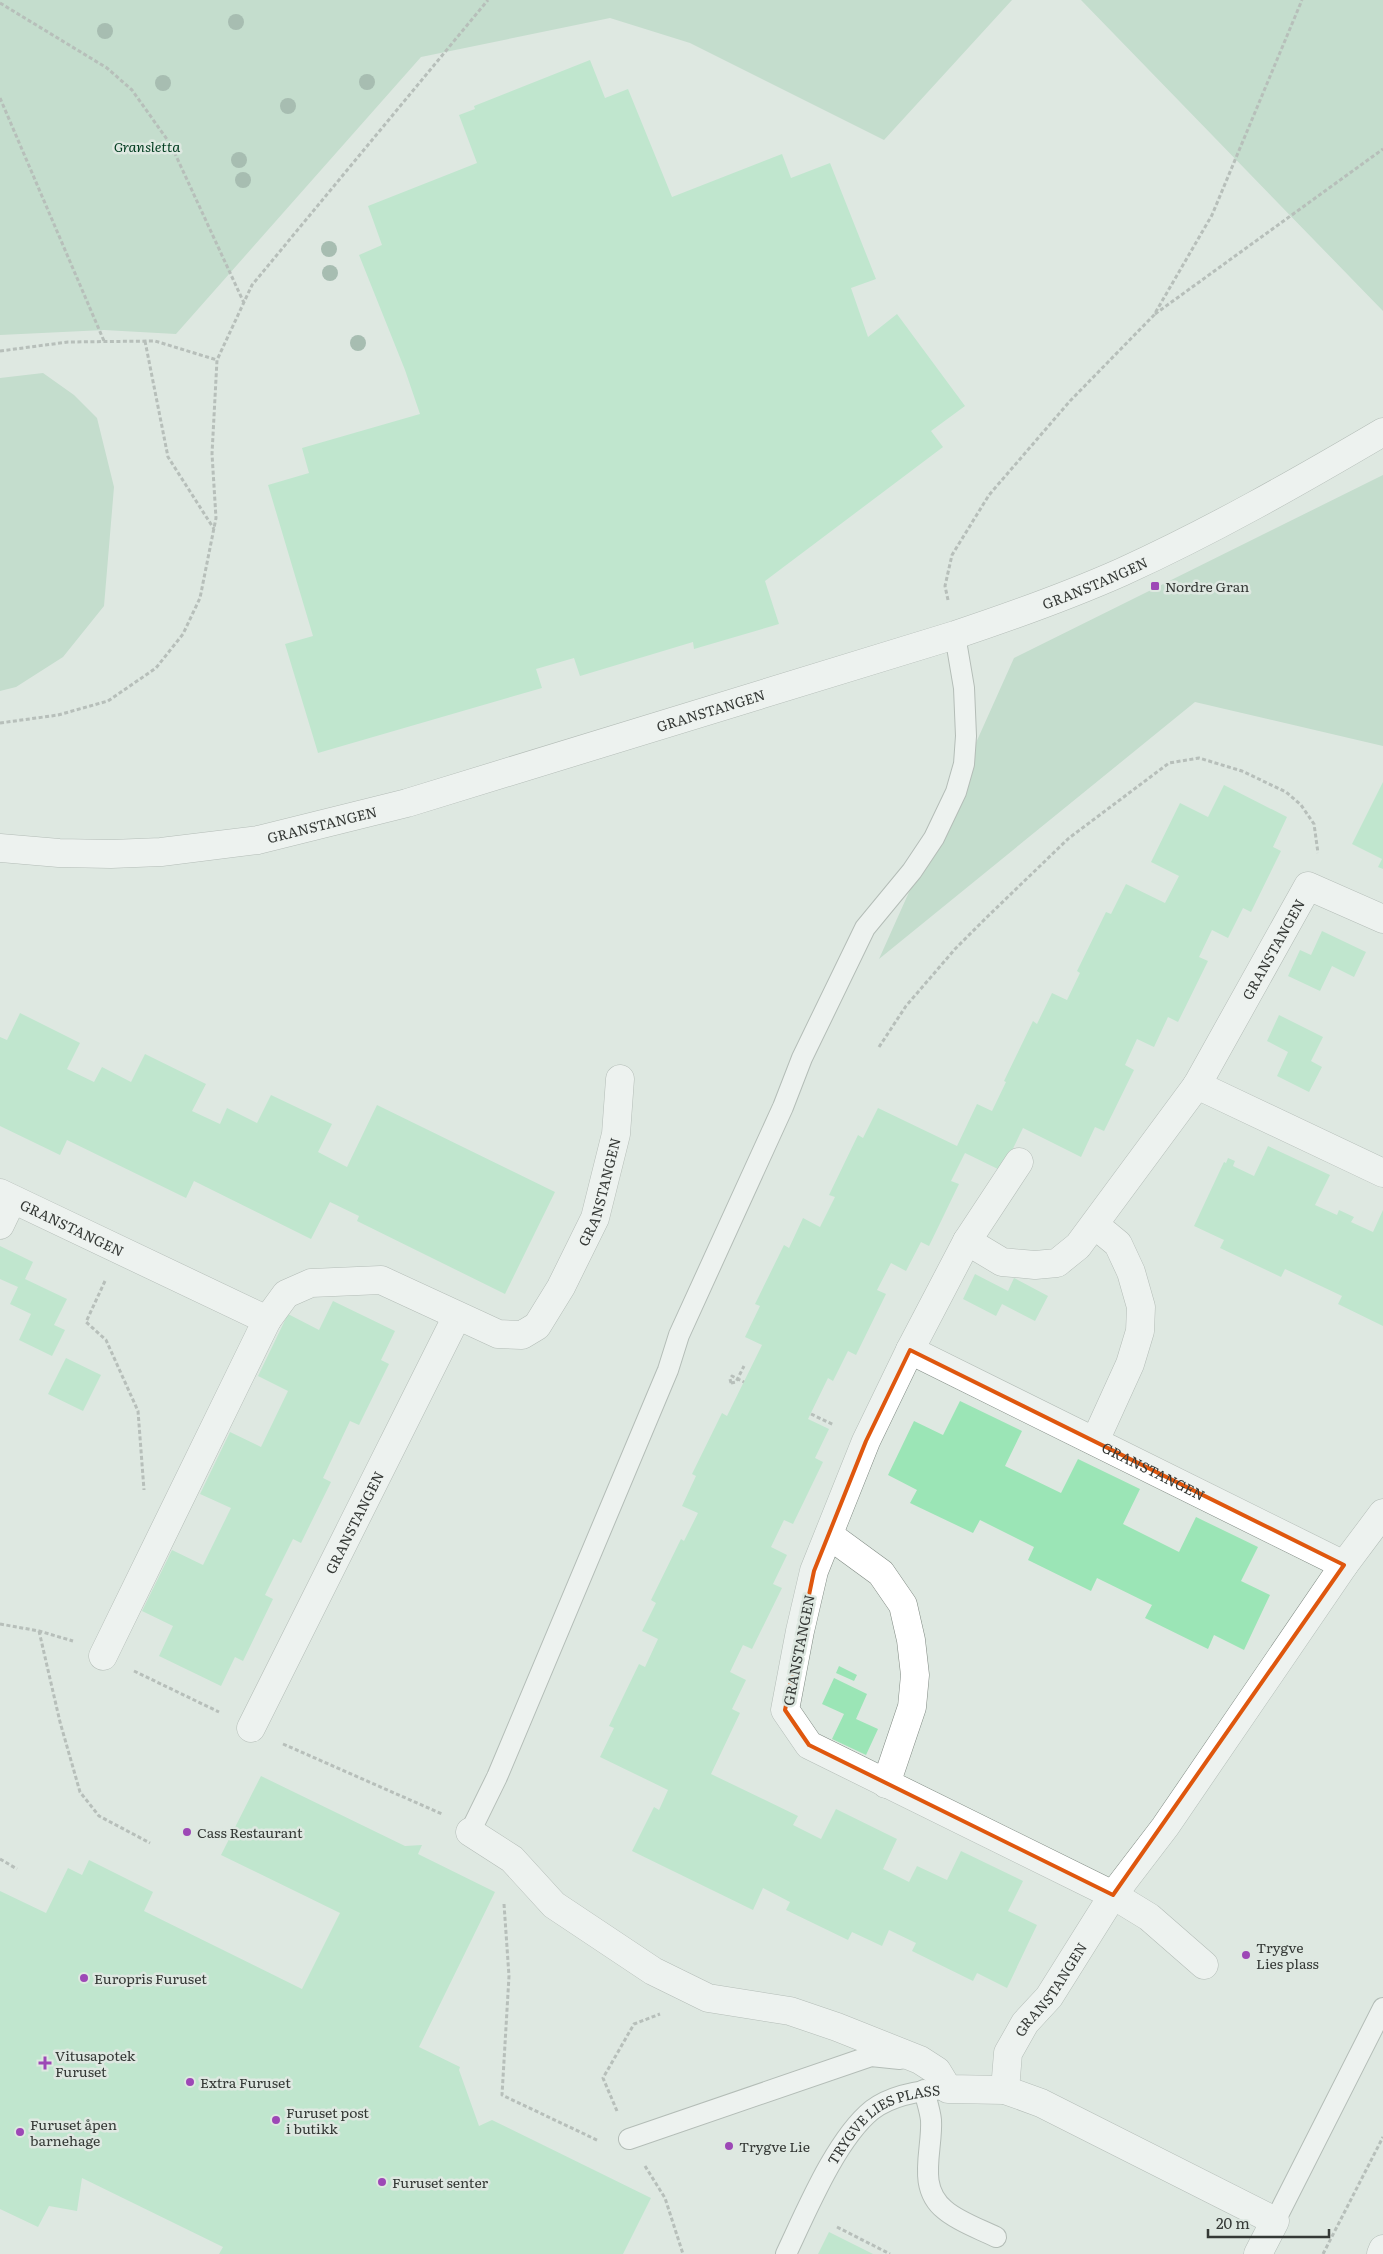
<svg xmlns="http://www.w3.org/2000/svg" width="1383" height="2254" font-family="Literata,serif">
<rect width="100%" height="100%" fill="#dee8e1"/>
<path fill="#a4d0b3" d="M0,0H1012L884,140L690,43L610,18L421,57L176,334L104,330L0,335Z
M1081,0H1383V311Z
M43,373L74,395L97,418L114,487L104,606L63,657L16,687L0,691V378Z
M1383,475V746L1195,702L879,959L1014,658Z"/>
<path fill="#9be5b6" d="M590,60L605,98L628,89L672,197L782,154L791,178L830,163L876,279L851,288L868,337L897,314L965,406L931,431L943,447L765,581L779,624L694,649L693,642L580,676L574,658L536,669L542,688L318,753L285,644L313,636L268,485L309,473L302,448L420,414L405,370L359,255L382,245L368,206L477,163L459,115L475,109L474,106Z
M1383,782V869L1378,867L1382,859L1352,844Z
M1224,785L1287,817L1273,847L1281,851L1251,912L1243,908L1228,938L1212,930L1199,957L1208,961L1178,1022L1168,1017L1154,1047L1137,1039L1125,1065L1134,1070L1104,1131L1095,1127L1081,1157L1023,1128L1002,1171L965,1153L951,1181L959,1184L929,1246L921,1242L906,1271L891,1263L877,1290L886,1294L856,1355L848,1351L833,1381L828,1378L808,1419L829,1429L815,1458L823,1462L793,1524L784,1520L771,1547L787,1555L773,1584L782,1588L752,1649L743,1645L730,1672L746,1680L732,1709L740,1713L711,1774L798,1816L793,1825L821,1839L836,1809L897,1839L883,1869L909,1882L917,1866L947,1880L961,1851L1023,1881L1008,1911L1037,1925L1007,1988L977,1973L973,1981L912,1951L916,1943L889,1930L882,1946L852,1932L848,1940L786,1910L790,1902L763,1888L753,1910L632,1851L654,1807L659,1810L668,1790L600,1757L614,1728L609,1726L639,1664L645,1667L658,1639L642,1631L656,1603L651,1600L681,1539L684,1541L698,1513L682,1506L696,1476L692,1474L722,1413L727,1416L762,1345L745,1337L760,1306L755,1304L784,1245L789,1248L803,1218L820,1227L835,1197L829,1195L858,1135L863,1138L878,1108L957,1146L977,1104L992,1111L1006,1082L1004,1081L1033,1021L1037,1024L1052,993L1067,1000L1080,973L1077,971L1106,912L1111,914L1126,884L1165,903L1179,876L1151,862L1180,803L1208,817Z
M1322,931L1366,952L1354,977L1332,966L1320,991L1288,976L1300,950L1311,955Z
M20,1013L80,1043L67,1069L94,1082L102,1067L131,1082L145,1054L206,1084L192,1111L220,1124L227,1108L257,1123L271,1095L332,1124L318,1152L347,1167L377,1105L555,1192L505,1294L357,1221L359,1216L330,1202L311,1239L194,1181L186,1198L67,1140L60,1155L0,1126V1037L7,1040Z
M1279,1015L1323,1037L1311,1061L1322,1067L1309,1092L1277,1076L1288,1052L1267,1041Z
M1268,1146L1330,1175L1315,1205L1337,1215L1339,1210L1354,1217L1351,1222L1373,1232L1383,1210V1326L1338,1304L1342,1296L1285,1269L1281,1277L1220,1248L1224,1240L1194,1226L1224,1162L1226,1163L1228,1158L1235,1161L1233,1166L1254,1176Z
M0,1246L33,1262L25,1279L67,1299L54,1325L65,1330L52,1356L19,1340L31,1314L10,1304L18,1287L0,1279Z
M975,1274L1008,1291L1014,1278L1048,1296L1035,1321L1002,1304L996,1316L963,1299Z
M333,1301L395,1331L381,1360L389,1364L359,1425L350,1421L323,1478L331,1482L301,1543L293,1539L265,1595L273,1599L243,1661L235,1657L221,1686L159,1656L173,1626L142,1611L172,1550L203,1565L231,1508L200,1494L230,1432L261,1447L288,1391L258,1376L288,1314L319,1330Z
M66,1358L101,1375L83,1411L48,1394Z
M960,1401L1022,1431L1005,1466L1061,1493L1078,1459L1140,1489L1123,1524L1179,1552L1196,1517L1258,1547L1241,1581L1270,1595L1244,1650L1214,1635L1208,1649L1145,1618L1152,1605L1097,1578L1091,1591L1028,1560L1034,1547L980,1520L973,1533L910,1503L917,1490L888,1475L914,1421L943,1435Z
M839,1666L857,1675L854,1681L836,1673Z
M834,1678L867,1694L856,1719L878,1729L866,1755L832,1739L844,1714L822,1704Z
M261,1776L405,1846L422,1845L418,1854L495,1892L419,2047L460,2067L459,2070L479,2126L492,2120L651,2198L623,2254H219L223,2247L82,2178L77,2211L49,2206L38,2227L0,2209V1891L46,1913L68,1868L82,1875L89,1860L153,1892L144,1911L302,1989L340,1913L221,1855Z
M829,2232L873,2254H818Z"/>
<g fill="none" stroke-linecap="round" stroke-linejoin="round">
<defs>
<g id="service">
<path d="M470,1832L497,1777L668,1370L679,1335L783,1107L802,1058L865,928L912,871L934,838L956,792L964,764L966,736L964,688L955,635"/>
<path d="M924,2090C926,2099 930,2110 931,2120C933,2150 916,2187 945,2210C959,2222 980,2229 996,2237"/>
<path d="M629,2139L871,2056L900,2059"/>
<path d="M1275,2221L1383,2008"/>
<path id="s1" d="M786,2254C806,2212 836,2139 872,2110C893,2094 923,2090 948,2089"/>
</g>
<g id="minor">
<path id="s2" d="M0,848L59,853L111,854L161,852L258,840L407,803L955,635C1012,616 1068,596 1122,572C1212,531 1298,482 1383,432"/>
<path d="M1197,1085L1383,1173"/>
<path d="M1019,1162L967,1241L910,1350L866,1441L814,1571L800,1631L785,1710L809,1745L1113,1895L1149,1917L1204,1965"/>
<path id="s3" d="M0,1193L267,1320L103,1656"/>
<path d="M0,1225L12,1200"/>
<path id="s4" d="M967,1241L1002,1262L1035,1265L1057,1263L1078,1246L1197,1085L1308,886L1383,919"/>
<path id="s5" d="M267,1320L286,1294L311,1283L381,1280L498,1334L522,1335L537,1326L561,1287L595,1218L616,1134L620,1079"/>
<path id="s6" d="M910,1350L1344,1565"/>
<path d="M1095,1441L1130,1364L1140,1331L1141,1307L1131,1272L1118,1244L1095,1225"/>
<path d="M829,1535L881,1573L903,1605L911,1640L915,1675L912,1707L886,1784"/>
<path id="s7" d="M251,1728L457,1316"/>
<path d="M470,1832L512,1859L554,1905L653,1971L708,1998L790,2011L837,2027L920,2060L937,2071L948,2089L1005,2090L1041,2103L1275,2221L1258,2254"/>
<path id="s8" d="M1005,2090L1008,2053L1025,2023L1049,1997L1113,1895L1165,1827L1344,1565L1383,1513"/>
<path d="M1381,2254L1383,2249"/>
</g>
</defs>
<use href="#service" stroke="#808a83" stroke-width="22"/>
<use href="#minor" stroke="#808a83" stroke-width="29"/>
<path stroke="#878e89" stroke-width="3" stroke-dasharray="4 2.5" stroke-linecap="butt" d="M0,3L107,68L132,90L171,145L244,303
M0,98L104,341
M1155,314L1383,149
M145,341L168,457L214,529
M0,351L68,342L155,341L217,360
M948,600L945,586L952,555L989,495L1070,401L1154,315L1212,215L1302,0
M0,723L58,715L108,701L156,668L183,634L200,598L216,518L212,454L217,360L252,285L488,0
M879,1047L906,1006L955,949L987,917L1069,838L1169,763L1199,758L1242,771L1286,792L1301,805L1314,824L1318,853
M105,1281L86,1322L106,1340L138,1411L144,1490
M731,1383L736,1382L744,1366
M731,1383L730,1379L732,1376L744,1382
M811,1414L834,1425
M0,1624L39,1631L73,1641
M39,1631L60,1722L80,1792L99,1816L150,1843
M134,1671L219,1712
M283,1744L442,1814
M0,1859L17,1869
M504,1904L509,1976L502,2095L599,2141
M617,2111L603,2078L634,2024L660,2014
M645,2166L665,2198L683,2254
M837,2227L890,2254
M1323,2254L1383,2137"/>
<use href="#service" stroke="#fff" stroke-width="20"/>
<use href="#minor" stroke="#fff" stroke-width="28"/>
</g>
<g fill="#648976">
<circle cx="236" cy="22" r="8"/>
<circle cx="105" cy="31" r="8"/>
<circle cx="367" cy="82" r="8"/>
<circle cx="163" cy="83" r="8"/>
<circle cx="288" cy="106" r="8"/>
<circle cx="239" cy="160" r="8"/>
<circle cx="243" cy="180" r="8"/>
<circle cx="329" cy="249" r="8"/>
<circle cx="330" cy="273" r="8"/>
<circle cx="358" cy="343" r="8"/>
</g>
<path d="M0 0H1383V2254H0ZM910,1350L1344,1565L1113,1895L809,1745L785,1710L814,1571L866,1441Z" fill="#dee8e1" fill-opacity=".55" fill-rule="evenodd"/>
<path fill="none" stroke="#df570e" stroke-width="4" stroke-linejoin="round" d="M910,1350L1344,1565L1113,1895L809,1745L785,1710L814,1571L866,1441Z"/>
<g fill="#9d48b6" stroke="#dee8e1" stroke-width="2">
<rect x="1150" y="581" width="10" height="10" rx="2.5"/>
<circle cx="187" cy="1832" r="5"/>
<circle cx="1246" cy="1955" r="5"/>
<circle cx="84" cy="1978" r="5"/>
<path d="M42.5 2055.5h5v5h5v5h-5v5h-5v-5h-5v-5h5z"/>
<circle cx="190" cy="2082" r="5"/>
<circle cx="276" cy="2120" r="5"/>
<circle cx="20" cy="2132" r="5"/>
<circle cx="729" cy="2146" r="5"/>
<circle cx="382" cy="2182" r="5"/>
</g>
<g text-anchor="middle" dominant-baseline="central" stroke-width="5" stroke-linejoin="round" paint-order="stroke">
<g font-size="14" font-style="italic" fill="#003c1f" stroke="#dee8e1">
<text x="147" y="146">Gransletta</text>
</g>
<g font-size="14" fill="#353936" stroke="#dee8e1">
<text stroke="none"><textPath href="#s2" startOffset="1135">GRANSTANGEN</textPath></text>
<text stroke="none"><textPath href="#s2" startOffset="730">GRANSTANGEN</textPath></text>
<text stroke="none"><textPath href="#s2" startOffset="325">GRANSTANGEN</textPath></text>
<text stroke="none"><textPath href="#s4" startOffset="479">GRANSTANGEN</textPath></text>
<text stroke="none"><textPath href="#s5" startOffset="449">GRANSTANGEN</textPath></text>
<text stroke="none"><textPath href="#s3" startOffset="80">GRANSTANGEN</textPath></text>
<text stroke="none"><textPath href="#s6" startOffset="272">GRANSTANGEN</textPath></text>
<text stroke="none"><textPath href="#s7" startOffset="230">GRANSTANGEN</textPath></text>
<text transform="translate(798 1650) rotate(-79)">GRANSTANGEN</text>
<text stroke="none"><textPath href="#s8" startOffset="114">GRANSTANGEN</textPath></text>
<text stroke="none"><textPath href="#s1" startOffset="171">TRYGVE LIES PLASS</textPath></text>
</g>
<g font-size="14" fill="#353936" stroke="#dee8e1" text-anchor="start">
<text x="1165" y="586">Nordre Gran</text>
<text x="197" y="1832">Cass Restaurant</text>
<text x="1256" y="1947">Trygve<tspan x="1256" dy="16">Lies plass</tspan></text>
<text x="94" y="1978">Europris Furuset</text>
<text x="55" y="2055">Vitusapotek<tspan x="55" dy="16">Furuset</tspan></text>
<text x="200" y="2082">Extra Furuset</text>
<text x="286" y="2112">Furuset post<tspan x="286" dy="16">i butikk</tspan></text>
<text x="30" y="2124">Furuset åpen<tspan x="30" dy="16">barnehage</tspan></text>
<text x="739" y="2146">Trygve Lie</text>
<text x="392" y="2182">Furuset senter</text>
</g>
</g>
<path d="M1208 2229v8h121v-8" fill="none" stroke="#353936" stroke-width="2.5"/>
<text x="1216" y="2229" font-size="15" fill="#353936" stroke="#dee8e1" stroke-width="4" paint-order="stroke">20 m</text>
</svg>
